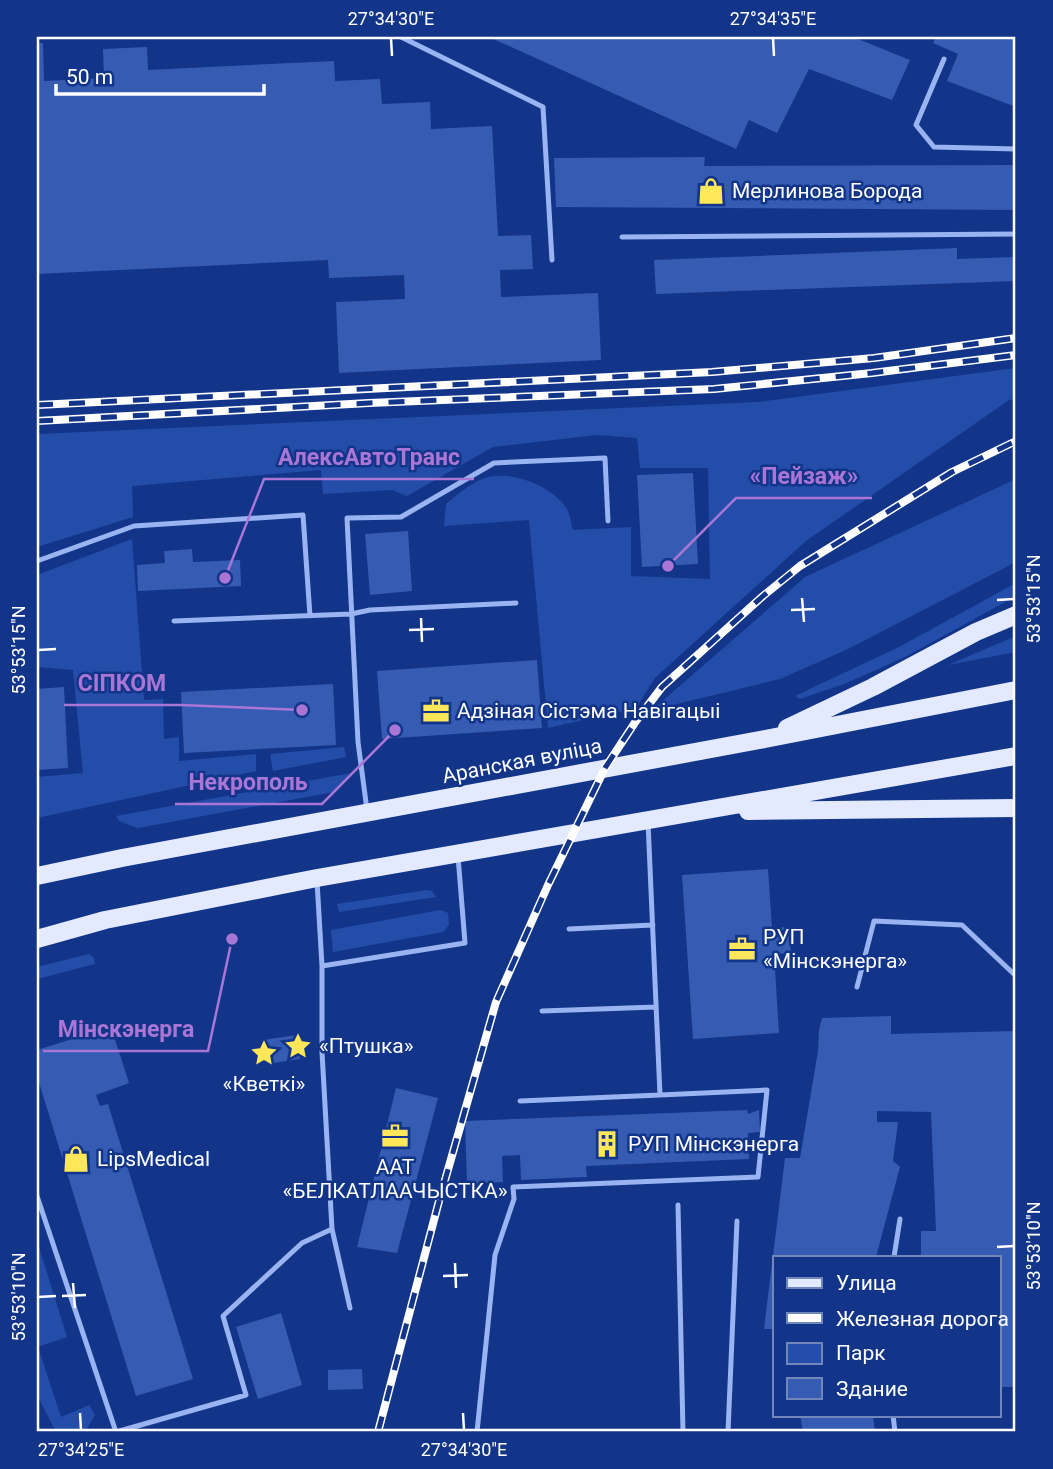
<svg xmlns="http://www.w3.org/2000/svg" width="1053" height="1469" font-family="Roboto,sans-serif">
<rect width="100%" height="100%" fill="#12358a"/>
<path fill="#244da9" d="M1016,368V399L1009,400L806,541L655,678L636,708L548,728L529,520L444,526L446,504C458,494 473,481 488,477C513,471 553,486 567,509C570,514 571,523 573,530L631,527V576L710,579L708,468H640L637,438L597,435L493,447L407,496L392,490L323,494L321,470L132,486L133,517L37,547V434L758,402Z
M1016,479V562L848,649L780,679L652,710L805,577Z
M132,539L144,700L163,699L164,739L179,737V761L256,754V771L37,818V777L83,773L73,670L37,667V575Z
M1016,583V596L903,658L844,684L800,699L795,696L899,647Z
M1016,636V652L948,665Z
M344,747L346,757L273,771L270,754Z
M351,773L346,781L334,792L138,828L119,821L116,816Z
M427,890L432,891L436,897L339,912L337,904Z
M440,910L448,913L449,925L443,932L333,952L331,930Z
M89,954L94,958L95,964L37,979V967Z
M37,1241L67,1337L38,1347L61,1417L89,1405L95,1415L85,1432H56L37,1395Z"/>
<path fill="#365bb2" d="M489,37H853L910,60L892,100L809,69L777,133L749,120L736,149Z
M936,37H1016V107L947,81L958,54L933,43Z
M37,43H43L44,81L104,78L103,49L147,47L148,70L334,61L335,81L380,79L382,104L430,102L431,129L492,126L498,236L531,235L533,269L500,270L501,297L598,293L601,360L339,373L336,302L405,299L404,275L329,278L328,260L37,274Z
M705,157L704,166L1016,165V210L556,207L554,158Z
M957,248V259L1016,257V281L656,294L654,260Z
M693,473L698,564L642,567L637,475Z
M408,531L412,591L370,595L365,534Z
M192,549L193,562L240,560L241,586L138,591L137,565L165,563L164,551Z
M537,660L542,728L382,739L377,671Z
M333,684L336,745L184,753L181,692Z
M64,687L68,768L37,770V689Z
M768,869L772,928L789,927L791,953L774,954L779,1033L693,1039L682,875Z
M891,1016V1034L1016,1031V1387H999V1257H921V1231H936L931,1112L877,1111V1122H898L893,1161L900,1167L876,1257H775V1329H764L785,1158H800L818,1051L819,1030L822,1018Z
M111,1027L129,1083L96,1095L100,1106L108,1104L193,1379L136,1396L37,1076V1050Z
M297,1035L300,1059L266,1064L262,1040Z
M396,1088L438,1098L397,1253L357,1247Z
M747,1110L748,1114L759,1110L760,1132L748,1133L749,1159L586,1166L587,1177L521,1180L520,1155L502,1156L503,1182L467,1184L465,1121Z
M281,1313L302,1385L258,1399L236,1327Z
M362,1369L363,1389L328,1390V1370Z
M800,1415H873L875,1432H803Z"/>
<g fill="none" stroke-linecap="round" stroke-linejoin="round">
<path stroke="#99b4f1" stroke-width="5" d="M401,37L543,107L552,260
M944,59L916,125L934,147L1016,149
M622,237L1016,234
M37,561L134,526L303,515L310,616
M174,621L351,614L370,610L516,603
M367,810L358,742L347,518L401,517L494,463L605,458L608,521
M317,881L322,966V1052L332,1229L350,1308
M569,929L653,925
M322,966L465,943L458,856
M857,987L874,921L962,925L1016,976
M542,1011L656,1007
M520,1101L660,1095L648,822
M37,1196L116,1432L246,1395L223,1316L302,1243L332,1229
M678,1205L683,1432
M894,1257L900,1219
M893,1415L895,1432
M477,1432L495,1255L514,1199L513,1187L758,1177L767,1090L660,1095
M728,1432L737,1221"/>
<path stroke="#e3eaff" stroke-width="18" d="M787,728L873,687L976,632L1016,615
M748,811L1016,808
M37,876L122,858L765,739L1016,690
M37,939L105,920L317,878L1016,756"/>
<defs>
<path id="rail" d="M37,405L712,372L874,358L1016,338
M37,421L369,403L714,389L872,373L1016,355
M378,1432L439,1201L496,1002L548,885L605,768L636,721L662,687L763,596L800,566L952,472L1016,441"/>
</defs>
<use href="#rail" stroke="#fff" stroke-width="8"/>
<use href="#rail" stroke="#12358a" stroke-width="5" stroke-dasharray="16" stroke-linecap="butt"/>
</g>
<path fill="none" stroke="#fff" stroke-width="2.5" d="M391,38L392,56M773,38L774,56M802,598L804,622M997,600L1014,599M791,610L815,609M421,618L422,642M409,630L434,629M38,650L56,649M997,1247L1014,1246M455,1263L456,1288M443,1276L468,1275M73,1283L75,1308M62,1296L86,1295M38,1297L56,1296M80,1413L81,1430M463,1413L464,1430"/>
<defs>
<symbol id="shop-bare" viewBox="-9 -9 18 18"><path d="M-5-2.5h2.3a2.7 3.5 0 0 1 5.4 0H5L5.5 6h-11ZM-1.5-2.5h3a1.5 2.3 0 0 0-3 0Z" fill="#ffe759" stroke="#12358a" stroke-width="2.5" paint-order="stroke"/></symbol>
<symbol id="office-bare" viewBox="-9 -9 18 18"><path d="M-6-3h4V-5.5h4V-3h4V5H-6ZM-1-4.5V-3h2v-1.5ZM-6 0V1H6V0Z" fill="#ffe759" stroke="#12358a" stroke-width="2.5" paint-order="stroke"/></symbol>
<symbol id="sight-bare" viewBox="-9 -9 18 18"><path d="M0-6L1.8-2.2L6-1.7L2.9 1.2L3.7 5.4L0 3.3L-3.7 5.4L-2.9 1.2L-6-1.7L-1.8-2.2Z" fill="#ffe759" stroke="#12358a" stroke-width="2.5" paint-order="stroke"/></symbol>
<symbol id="building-bare" viewBox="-9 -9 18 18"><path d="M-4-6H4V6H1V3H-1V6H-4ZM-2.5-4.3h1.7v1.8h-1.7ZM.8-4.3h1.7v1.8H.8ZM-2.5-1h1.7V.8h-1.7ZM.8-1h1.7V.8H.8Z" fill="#ffe759" stroke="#12358a" stroke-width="2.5" paint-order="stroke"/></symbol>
</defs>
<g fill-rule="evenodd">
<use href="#shop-bare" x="692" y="172" width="38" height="38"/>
<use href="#office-bare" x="417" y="692" width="38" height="38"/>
<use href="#office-bare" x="723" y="930" width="38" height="38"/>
<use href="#sight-bare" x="279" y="1027" width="38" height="38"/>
<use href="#sight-bare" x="245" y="1034" width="38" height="38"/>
<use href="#office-bare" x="376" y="1117" width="38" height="38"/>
<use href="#building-bare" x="588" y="1125" width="38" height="38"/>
<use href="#shop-bare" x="57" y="1140" width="38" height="38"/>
</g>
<g text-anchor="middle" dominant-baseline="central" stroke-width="5" stroke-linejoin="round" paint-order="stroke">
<g font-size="21" fill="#fff" stroke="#12358a" text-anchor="start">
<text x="732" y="191">Мерлинова Борода</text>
<text x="457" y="711">Адзіная Сістэма Навігацыі</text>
<text x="763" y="937">РУП<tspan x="763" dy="24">«Мінскэнерга»</tspan></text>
<text x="319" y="1046">«Птушка»</text>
<text x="264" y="1084" text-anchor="middle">«Кветкі»</text>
<text x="628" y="1144">РУП Мінскэнерга</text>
<text x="97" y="1159">LipsMedical</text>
<text x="395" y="1167" text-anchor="middle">ААТ<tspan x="395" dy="24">«БЕЛКАТЛААЧЫСТКА»</tspan></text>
</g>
<g font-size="21" fill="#fff" stroke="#12358a">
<text transform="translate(522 761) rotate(-11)">Аранская вуліца</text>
</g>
</g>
<path fill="none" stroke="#a976d5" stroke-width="2.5" d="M225 578L264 479H474M668 566L736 498H872M302 710L181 705H64M395 730L322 804H175M232 939L208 1051H43"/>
<g fill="#a976d5" stroke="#12358a" stroke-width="2.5">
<circle cx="225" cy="578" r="7"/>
<circle cx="668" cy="566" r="7"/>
<circle cx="302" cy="710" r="7"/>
<circle cx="395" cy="730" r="7"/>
<circle cx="232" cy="939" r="7"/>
</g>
<g font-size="23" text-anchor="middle" font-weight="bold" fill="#a976d5" stroke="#12358a" stroke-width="5" stroke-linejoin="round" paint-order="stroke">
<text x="369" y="465">АлексАвтоТранс</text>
<text x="804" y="484">«Пейзаж»</text>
<text x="122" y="691">СІПКОМ</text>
<text x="248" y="790">Некрополь</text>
<text x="126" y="1037">Мінскэнерга</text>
</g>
<rect width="1053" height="1469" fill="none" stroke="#12358a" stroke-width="77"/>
<rect x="773" y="1256" width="228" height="161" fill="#12358a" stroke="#7186b9" stroke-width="2"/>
<rect x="787" y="1278" width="35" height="10" fill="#e3eaff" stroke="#7186b9" stroke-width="2"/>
<text x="836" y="1290" font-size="21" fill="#ffffff">Улица</text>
<rect x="787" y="1313" width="35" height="10" fill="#ffffff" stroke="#7186b9" stroke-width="2"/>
<text x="836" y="1326" font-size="21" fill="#ffffff">Железная дорога</text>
<rect x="787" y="1343" width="35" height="21" fill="#244da9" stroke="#7186b9" stroke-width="2"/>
<text x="836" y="1360" font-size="21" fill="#ffffff">Парк</text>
<rect x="787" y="1378" width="35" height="21" fill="#365bb2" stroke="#7186b9" stroke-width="2"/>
<text x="836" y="1396" font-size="21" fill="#ffffff">Здание</text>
<path d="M56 84v10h208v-10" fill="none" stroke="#ffffff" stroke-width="3.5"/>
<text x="66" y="84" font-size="21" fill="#ffffff" stroke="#12358a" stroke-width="5" paint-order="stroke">50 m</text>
<rect x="38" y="38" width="976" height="1392" fill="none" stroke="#fff" stroke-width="2.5"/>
<g font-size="18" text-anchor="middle" fill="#fff">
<text x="391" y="25">27°34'30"E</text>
<text x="773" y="25">27°34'35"E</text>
<text transform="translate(1034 599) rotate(-90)" y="6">53°53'15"N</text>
<text transform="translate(19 650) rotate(-90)" y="6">53°53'15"N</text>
<text transform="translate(1034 1246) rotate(-90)" y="6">53°53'10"N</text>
<text transform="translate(19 1297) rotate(-90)" y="6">53°53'10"N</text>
<text x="81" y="1456">27°34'25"E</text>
<text x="464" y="1456">27°34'30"E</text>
</g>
</svg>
